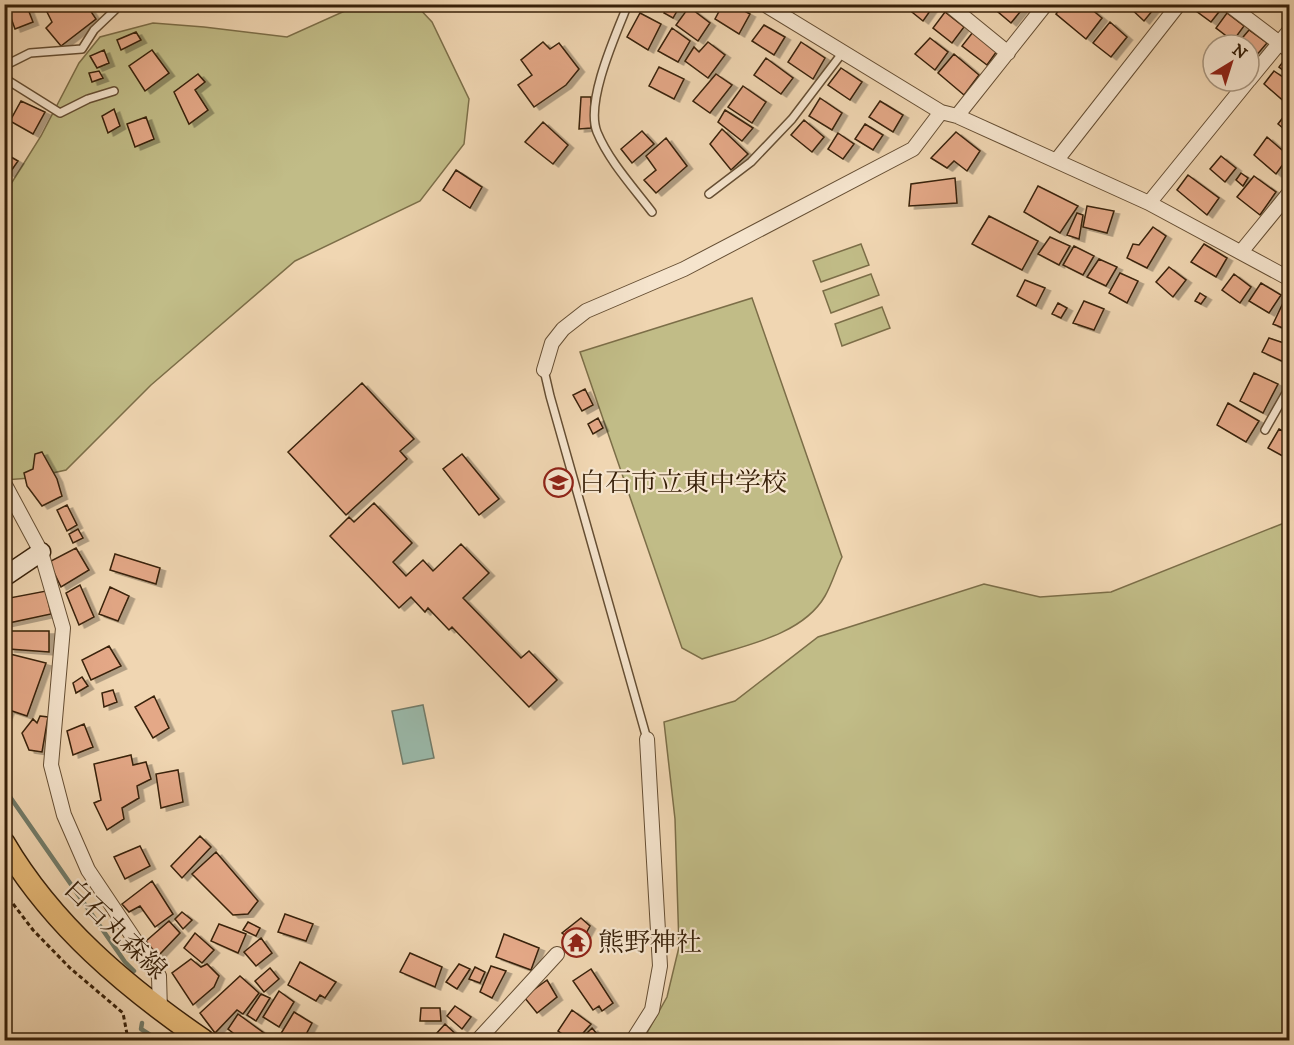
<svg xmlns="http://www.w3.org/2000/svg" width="1294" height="1045" font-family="'IM FELL DW Pica','Noto Serif JP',serif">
<defs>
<filter id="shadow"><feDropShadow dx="5.5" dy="3" stdDeviation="0" flood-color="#0004"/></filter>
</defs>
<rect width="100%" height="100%" fill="#f0d6b2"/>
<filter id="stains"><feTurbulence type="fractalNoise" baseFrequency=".00333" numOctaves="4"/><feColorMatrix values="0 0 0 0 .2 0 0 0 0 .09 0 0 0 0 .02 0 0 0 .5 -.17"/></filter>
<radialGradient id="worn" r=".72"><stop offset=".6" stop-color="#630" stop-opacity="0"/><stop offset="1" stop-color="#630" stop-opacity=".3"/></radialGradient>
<path fill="#c1bc87" stroke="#7c6e48" stroke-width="1.5" d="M358,5H416L432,22L469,99L464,144L420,201L295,261L151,385L66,470L30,478L5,480L4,195L41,136L79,63L100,37L153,23L204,27L287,37Z
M861,244L869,265L821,282L813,261Z
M871,274L879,295L831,313L823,291Z
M752,298L842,557C836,569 832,584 825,596C802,636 742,646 702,659L682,648L580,352Z
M882,307L890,328L842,346L835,324Z
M1289,521V1040H643L667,997L679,947L675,819L664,722L735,701L818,637L984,584L1040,597L1111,592Z"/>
<path fill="#9ab9aa" stroke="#727c6a" stroke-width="1.5" d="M423,705L434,758L403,764L392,711Z"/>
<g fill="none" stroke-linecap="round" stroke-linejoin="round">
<path stroke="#727c6a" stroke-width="4.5" d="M4,785L8,794L125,962L134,971
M142,1023L141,1029L158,1040"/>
</g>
<path fill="#e4a887" stroke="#372009" stroke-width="1.5" filter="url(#shadow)" d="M6,4H26L33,22L15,29Z
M59,4H86L96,19L61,46L46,28L52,22L47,12Z
M669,4H681L673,18L664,13Z
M723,4H732L750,14L739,34L715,19Z
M902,4H935L923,21Z
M992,4H1024L1025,6L1011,23L991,6Z
M1063,4H1085L1102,18L1086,39L1056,14Z
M1126,4H1156L1157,5L1144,21Z
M1195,4H1217L1222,8L1211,22L1192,8Z
M689,7L710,23L698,41L676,25Z
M945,12L964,27L952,43L933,28Z
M640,13L661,24L648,50L627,37Z
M1227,13L1244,26L1233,41L1216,28Z
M1110,22L1127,37L1111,57L1093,43Z
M764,25L785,37L774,55L752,41Z
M672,28L690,41L678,62L658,51Z
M1249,30L1267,43L1255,57L1249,52V45L1238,43Z
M136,32L141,40L121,50L117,40Z
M973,32L997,51L987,65L962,46Z
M930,38L948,52L935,70L915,54Z
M543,42L550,49L559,43L579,69L566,85L534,107L518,85L532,75L521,60Z
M708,42L725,55L708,78L685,61L694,47L699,52Z
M801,42L825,58L813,79L788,62Z
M104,50L109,63L97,68L90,56Z
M152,50L169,73L145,91L129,66Z
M954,54L979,75L964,95L938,73Z
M1288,55L1290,57V76L1279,67Z
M766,58L793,78L781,94L754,75Z
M659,67L684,79L674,99L649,86Z
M841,68L862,82L850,100L828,85Z
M99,71L103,78L92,82L89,73Z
M1274,71L1290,82V102L1287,104L1264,84Z
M198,74L205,82L195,90L208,110L189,124L174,92Z
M716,74L732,85L710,113L693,101Z
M743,86L766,102L752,123L728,107Z
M581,97H591V128L579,129Z
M820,98L842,113L832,130L809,116Z
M21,101L45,112L33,134L10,121Z
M880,101L903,115L893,132L869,117Z
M114,109L120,126L108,133L102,116Z
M725,110L753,128L742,141L718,122Z
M1288,111L1290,112V134L1278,124Z
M146,117L154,139L135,147L127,124Z
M804,120L824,137L812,152L791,135Z
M543,122L568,145L553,164L525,142Z
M865,124L883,135L873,150L855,139Z
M722,129L748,154L731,170L710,144Z
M642,131L654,144L632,163L621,149Z
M956,132L980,151L967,171L954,161L947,168L931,158Z
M838,133L854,144L843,159L828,149Z
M1267,137L1289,156L1276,174L1254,155Z
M666,138L687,166L656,193L644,180L656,170L646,156Z
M4,153L18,161L9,174L4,170Z
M1221,156L1236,168L1225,182L1210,169Z
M456,170L482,187L470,208L443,190Z
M1241,173L1248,178L1243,186L1236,180Z
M1188,175L1219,198L1207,215L1177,190Z
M1254,176L1276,192L1260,215L1237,197Z
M955,178L957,203L909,206L911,184Z
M1038,186L1078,206L1060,233L1024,212Z
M1087,206L1114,211L1107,233L1083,227Z
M1077,213L1083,215L1079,239L1067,235Z
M989,216L1038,241L1022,270L972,244Z
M1153,227L1166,236L1147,268L1127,258L1133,244L1139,245Z
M1050,237L1070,246L1059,265L1038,254Z
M1204,244L1227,258L1216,277L1191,262Z
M1074,246L1094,256L1083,275L1063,265Z
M1099,259L1117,267L1106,286L1087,277Z
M1169,267L1186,280L1173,297L1156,282Z
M1120,273L1138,281L1127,303L1109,293Z
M1234,274L1251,287L1240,303L1222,290Z
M1025,280L1045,288L1036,306L1017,296Z
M1261,283L1281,295L1269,313L1249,301Z
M1200,293L1206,297L1201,304L1195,301Z
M1084,301L1104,309L1094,330L1073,323Z
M1058,303L1067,308L1061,318L1052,314Z
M1283,303L1290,306V331L1273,324Z
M1269,338L1290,345V354L1286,363L1262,352Z
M1254,373L1278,384L1263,413L1240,401Z
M362,383L414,439L400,451L407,459L346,515L288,452Z
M585,389L593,405L582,411L573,395Z
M1228,403L1259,421L1246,442L1217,425Z
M598,418L603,428L593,434L588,424Z
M1279,429L1290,435V460L1268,448Z
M42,452L57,479L62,496L42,506L27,486L24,473L33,469L35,454Z
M462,454L499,499L479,515L443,469Z
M374,503L412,543L393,562L406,576L423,560L433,571L461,544L489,573L463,598L521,658L529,651L557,680L529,707L452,627L449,630L428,608L425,612L411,597L399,608L330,536L349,517L354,522Z
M67,505L77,525L67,531L57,510Z
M78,529L83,538L73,543L69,534Z
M76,548L89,570L61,587L49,562Z
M115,554L160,568L156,584L110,570Z
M80,585L94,617L79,625L66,593Z
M110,587L129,596L118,621L99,614Z
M46,591L51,614L4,624V599Z
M9,631H49V652L9,649Z
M109,646L121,666L91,680L82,660Z
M6,653L46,663L27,716L9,710L5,719L4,658Z
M82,677L88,686L76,693L73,683Z
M113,690L117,702L104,707L102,693Z
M154,696L169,728L153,738L135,707Z
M40,716L48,717L42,752L29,750L22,733L33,719L37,723Z
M84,724L93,747L73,755L67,731Z
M131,755L133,765L146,762L151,779L137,786L139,798L122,808L124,819L107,830L94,803L101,800L94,764Z
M178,770L183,802L161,808L156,774Z
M200,836L211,847L182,878L171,866Z
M140,846L150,866L125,879L114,857Z
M216,852L258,901L248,914L233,915L192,874Z
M152,881L173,914L155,927L140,906L129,912L122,904Z
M182,912L192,920L183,929L175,919Z
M285,914L313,924L306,941L278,932Z
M581,918L590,926L579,946L562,933Z
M169,921L180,933L158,956L146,941Z
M248,922L260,928L256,936L243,930Z
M219,924L246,934L238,953L211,941Z
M195,933L214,950L202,963L184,948Z
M504,934L539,948L531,970L496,957Z
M261,938L272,953L256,966L244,952Z
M410,953L442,967L435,987L400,972Z
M191,959L201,967L207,964L219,976L214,987L193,1005L172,973Z
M300,962L336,982L325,998L320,995L316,1001L288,985Z
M459,964L470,969L457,989L446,982Z
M491,966L506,971L492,998L480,992Z
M475,967L485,972L480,983L469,979Z
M270,968L279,979L264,992L255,981Z
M591,969L613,1003L602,1011L599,1006L593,1010L573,981Z
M240,976L259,993L243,1014L237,1010L215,1033L200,1013Z
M547,980L557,997L537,1013L524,997Z
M279,991L294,1002L279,1027L263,1017Z
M261,994L270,998L256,1021L247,1015Z
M455,1006L471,1017L462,1029L447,1016Z
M421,1008H440L441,1021H420Z
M572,1010L591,1024L577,1040H571L558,1031Z
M294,1012L312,1023L303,1040H277Z
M238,1014L264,1033L259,1040H242L228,1029Z
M445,1024L461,1039L460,1040H443L436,1034Z
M592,1028L597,1034L590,1040L585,1035Z"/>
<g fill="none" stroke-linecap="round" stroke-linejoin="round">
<defs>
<path id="lane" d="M628,4C616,34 585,102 597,132C609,161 633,187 652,212
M4,66L30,53L82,49L94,30L115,10
M4,78L60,113L88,99L114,91
M709,194L751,162L792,119L843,52
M544,370L550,396L647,739
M1265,430L1290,386"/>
<path id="street" d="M764,4L941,112L957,116L1149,203L1290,279
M948,4L1008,53
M1228,4L1290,51
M1249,80L1290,30
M957,116L1046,4
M1056,161L1179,4
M1149,203L1248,81
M1241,252L1290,192
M544,370L552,343L563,329L586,311L684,269L913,149L941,112
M4,483L41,552L63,628L51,765L64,815L88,870L159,976L160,1011
M478,1040L557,954
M633,1040L652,1010L660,966L647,739"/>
<path id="secondary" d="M4,577L41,552"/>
<path id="primary" d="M4,843C52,925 126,987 203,1040"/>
</defs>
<use href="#lane" stroke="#654e33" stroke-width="10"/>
<use href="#street" stroke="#654e33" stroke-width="16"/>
<use href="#secondary" stroke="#372009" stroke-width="21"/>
<use href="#primary" stroke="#372009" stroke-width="24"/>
<path stroke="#372009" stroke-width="3" stroke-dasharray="4.5 3" stroke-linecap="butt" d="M4,892L33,930L70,968L123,1013L127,1034L135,1040"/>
<use href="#lane" stroke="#f5e4cd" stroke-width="7"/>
<use href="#street" stroke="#f5e4cd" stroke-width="14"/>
<use href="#secondary" stroke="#f5e4cd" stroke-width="18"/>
<use href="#primary" stroke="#e8bb79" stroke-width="21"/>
</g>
<defs>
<symbol id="school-ring" viewBox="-11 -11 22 22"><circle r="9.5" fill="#f5e4cd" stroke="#8f2418" stroke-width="1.5"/><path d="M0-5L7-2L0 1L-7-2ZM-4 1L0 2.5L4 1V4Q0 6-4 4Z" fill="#8f2418"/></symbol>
<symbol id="temple-ring" viewBox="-11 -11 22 22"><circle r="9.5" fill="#f5e4cd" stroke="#8f2418" stroke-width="1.5"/><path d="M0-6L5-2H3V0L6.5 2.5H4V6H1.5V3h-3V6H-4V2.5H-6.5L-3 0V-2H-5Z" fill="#8f2418"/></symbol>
</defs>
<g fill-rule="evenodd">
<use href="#school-ring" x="542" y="466" width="33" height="33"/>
<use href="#temple-ring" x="560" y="926" width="33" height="33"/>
</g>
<g text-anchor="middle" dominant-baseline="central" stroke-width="4.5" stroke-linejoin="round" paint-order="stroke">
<g font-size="26" fill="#372009" stroke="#f5e4cd" text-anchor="start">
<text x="579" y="483">白石市立東中学校</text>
<text x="598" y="943">熊野神社</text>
</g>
<g font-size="26" fill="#372009" stroke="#f5e4cd">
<text transform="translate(115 930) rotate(44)">白石丸森線</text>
</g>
</g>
<rect width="1294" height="1045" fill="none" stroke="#f0d6b2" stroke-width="24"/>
<rect x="6" y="6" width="1282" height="1033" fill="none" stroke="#372009" stroke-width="3"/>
<rect x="12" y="12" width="1270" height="1021" fill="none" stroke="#372009" stroke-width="1.5"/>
<g transform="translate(1231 63) rotate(38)"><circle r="28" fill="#f5e4cd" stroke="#a9967f" stroke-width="1.5"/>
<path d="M0-4.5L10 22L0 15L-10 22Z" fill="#8f2418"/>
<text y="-9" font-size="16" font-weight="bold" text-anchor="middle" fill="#372009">N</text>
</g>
<rect width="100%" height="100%" filter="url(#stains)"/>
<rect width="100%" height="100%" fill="url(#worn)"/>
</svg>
